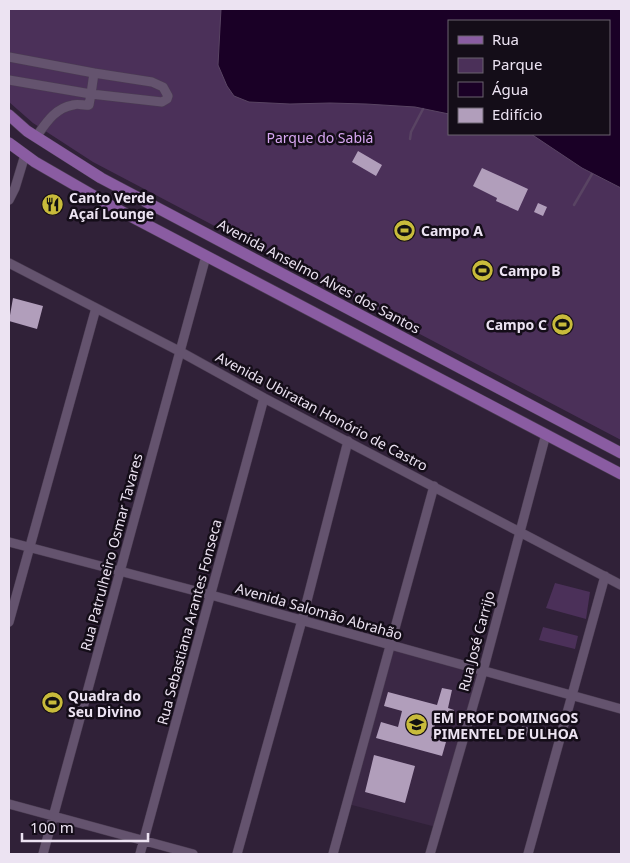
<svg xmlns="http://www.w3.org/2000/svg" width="630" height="863" font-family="'Noto Sans',sans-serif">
<rect width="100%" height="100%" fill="#302138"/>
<path fill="#3b2845" d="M391,645L481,670L436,827L348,804Z"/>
<path fill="#4b3059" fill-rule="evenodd" d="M9,9H621V440L93,162L33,123L9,102ZM449,21H609V134H449Z
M555,583L590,592L586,619L546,608Z
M543,627L578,636L575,649L539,640Z"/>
<path fill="#1a0026" stroke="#594463" d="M221,9H621V188L582,168L531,134H609V21H449V114L415,107L366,104L330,103L290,104L249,102L234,96L227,86L218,65Z"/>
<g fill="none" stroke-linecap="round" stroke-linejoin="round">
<path stroke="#594463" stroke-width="2.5" d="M410,139L411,132L423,109
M574,205L592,174"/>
</g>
<path fill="#b19ebb" d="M358,151L382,165L376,176L352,162Z
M482,168L528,189L518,211L496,201L497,198L473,186Z
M538,203L547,207L543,216L534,212Z
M13,298L43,306L37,329L9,321Z
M442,688L452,690L448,708L454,710L451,723L437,719L431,738L446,742L442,756L376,738L381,722L398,727L402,711L384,706L388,692L437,705Z
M522,726L529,728L525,740L519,739Z
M374,755L415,766L405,803L365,792Z"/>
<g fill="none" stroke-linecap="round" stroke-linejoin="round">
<defs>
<path id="minor" d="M9,57L94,73L91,94L9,80
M36,137C46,123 55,108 73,105C78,103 84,106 89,105L91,94L162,102L167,99L168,96L163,87L152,82L94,73
M9,200L15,188L25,155
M9,263L179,351L264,398L621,585
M9,542L211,595L621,709
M9,622L96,308
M9,804L193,854
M43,854L206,256
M140,854L264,398
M237,854L302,620L348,441
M333,854L434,486
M430,854L483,671L546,434
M528,854L605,576"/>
<path id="major" d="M9,115L27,131L101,178L621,453
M9,143L35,162L113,207L621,474"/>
</defs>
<use href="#minor" stroke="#4b3d52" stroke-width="10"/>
<use href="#major" stroke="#4b3d52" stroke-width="12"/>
<use href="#minor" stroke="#64536e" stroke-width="9"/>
<use href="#major" stroke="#8a5ca2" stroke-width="11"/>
</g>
<defs>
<symbol id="restaurant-disc" viewBox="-11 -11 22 22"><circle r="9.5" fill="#c8bb3b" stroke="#140d18"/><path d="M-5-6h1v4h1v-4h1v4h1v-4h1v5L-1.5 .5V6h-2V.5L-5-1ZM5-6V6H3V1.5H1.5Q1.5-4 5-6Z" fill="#111"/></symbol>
<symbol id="stadium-disc" viewBox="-11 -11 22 22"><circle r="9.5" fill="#c8bb3b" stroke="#140d18"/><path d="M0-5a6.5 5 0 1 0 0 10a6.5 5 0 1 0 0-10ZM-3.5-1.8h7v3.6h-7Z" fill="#111"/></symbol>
<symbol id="school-disc" viewBox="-11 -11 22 22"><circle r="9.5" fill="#c8bb3b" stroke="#140d18"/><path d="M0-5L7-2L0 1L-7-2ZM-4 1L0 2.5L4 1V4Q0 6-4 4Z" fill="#111"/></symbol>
</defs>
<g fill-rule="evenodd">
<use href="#restaurant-disc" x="40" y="192" width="25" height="25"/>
<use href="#stadium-disc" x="392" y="218" width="25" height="25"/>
<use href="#stadium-disc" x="470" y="258" width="25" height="25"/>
<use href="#stadium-disc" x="550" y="312" width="25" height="25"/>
<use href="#stadium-disc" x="40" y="690" width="25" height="25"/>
<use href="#school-disc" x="404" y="712" width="25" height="25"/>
</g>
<g text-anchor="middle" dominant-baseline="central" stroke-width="5" stroke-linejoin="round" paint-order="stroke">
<g font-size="14" fill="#d9a8f3" stroke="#140d18">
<text x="320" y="137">Parque do Sabiá</text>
</g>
<g font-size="14" font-weight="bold" fill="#ece3f2" stroke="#140d18" text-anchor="start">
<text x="69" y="197">Canto Verde<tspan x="69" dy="16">Açaí Lounge</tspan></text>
<text x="421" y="230">Campo A</text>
<text x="499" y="270">Campo B</text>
<text x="547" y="324" text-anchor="end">Campo C</text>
<text x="68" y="695">Quadra do<tspan x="68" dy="16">Seu Divino</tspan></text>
<text x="433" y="717">EM PROF DOMINGOS<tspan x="433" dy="16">PIMENTEL DE ULHOA</tspan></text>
</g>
<g font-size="14" fill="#ece3f2" stroke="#140d18">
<text transform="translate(319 276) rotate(28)">Avenida Anselmo Alves dos Santos</text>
<text transform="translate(322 411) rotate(28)">Avenida Ubiratan Honório de Castro</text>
<text transform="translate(111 552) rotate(-75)">Rua Patrulheiro Osmar Tavares</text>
<text transform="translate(319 611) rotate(16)">Avenida Salomão Abrahão</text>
<text transform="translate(189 622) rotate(-75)">Rua Sebastiana Arantes Fonseca</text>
<text transform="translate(476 641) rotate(-75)">Rua José Carrijo</text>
</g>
</g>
<rect width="630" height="863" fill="none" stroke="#ece3f2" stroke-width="20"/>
<rect x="448" y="20" width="162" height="115" fill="#140d18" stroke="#6a636f"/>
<rect x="458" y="36" width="25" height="8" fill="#8a5ca2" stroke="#6a636f"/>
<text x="492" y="45" font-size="15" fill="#ece3f2">Rua</text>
<rect x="458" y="58" width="25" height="15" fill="#4b3059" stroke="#6a636f"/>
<text x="492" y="70" font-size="15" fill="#ece3f2">Parque</text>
<rect x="458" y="82" width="25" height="15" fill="#1a0026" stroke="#6a636f"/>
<text x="492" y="95" font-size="15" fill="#ece3f2">Água</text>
<rect x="458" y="108" width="25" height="15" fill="#b19ebb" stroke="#6a636f"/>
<text x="492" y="120" font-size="15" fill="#ece3f2">Edifício</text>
<path d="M22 833v8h126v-8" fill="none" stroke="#ece3f2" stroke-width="2.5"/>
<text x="30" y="833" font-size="15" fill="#ece3f2" stroke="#140d18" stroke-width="4" paint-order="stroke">100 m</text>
</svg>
